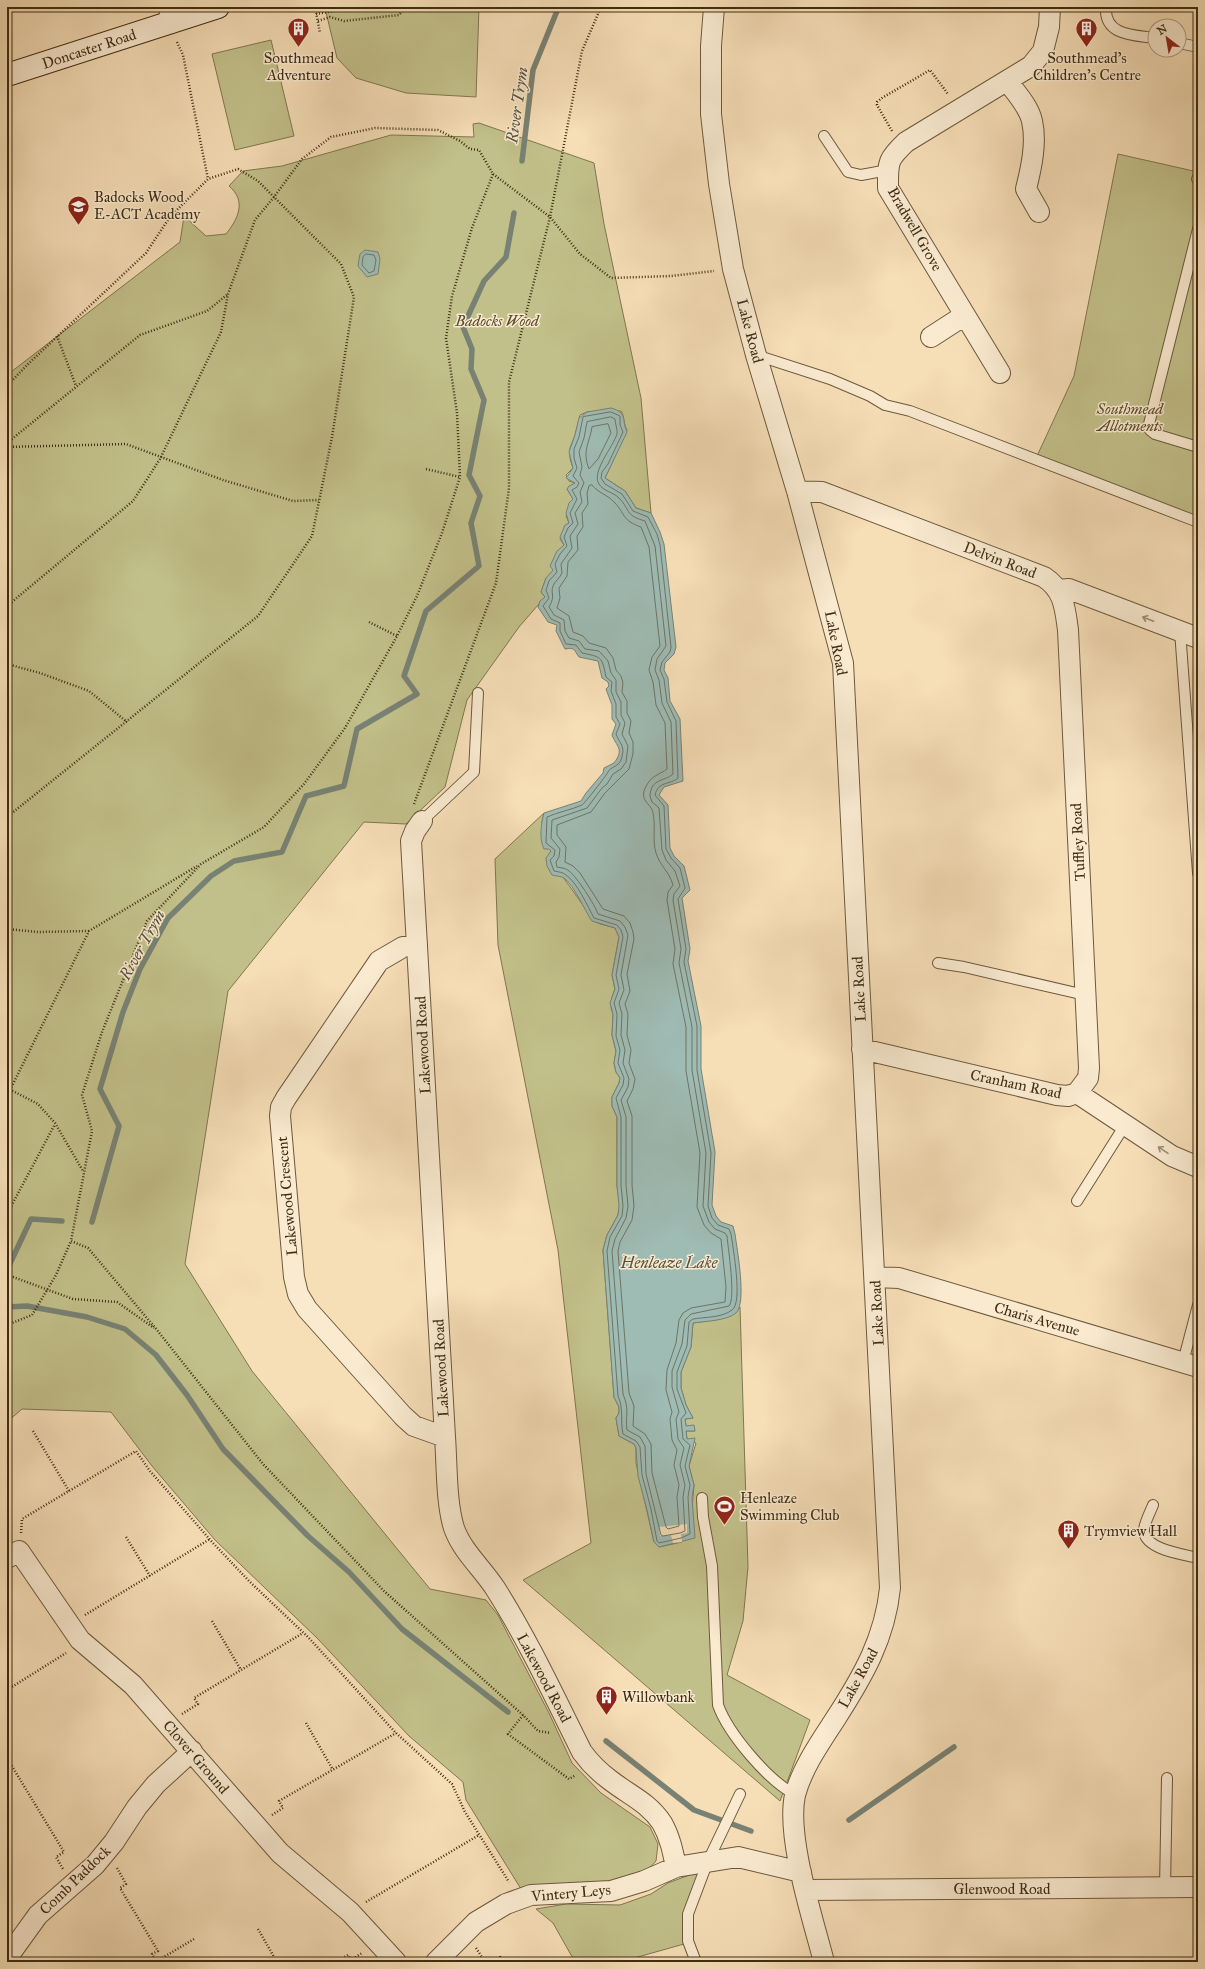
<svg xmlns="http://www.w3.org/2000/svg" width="1205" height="1969" font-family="'IM FELL Great Primer',serif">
<rect width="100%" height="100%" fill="#f6deb7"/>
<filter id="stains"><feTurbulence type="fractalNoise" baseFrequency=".005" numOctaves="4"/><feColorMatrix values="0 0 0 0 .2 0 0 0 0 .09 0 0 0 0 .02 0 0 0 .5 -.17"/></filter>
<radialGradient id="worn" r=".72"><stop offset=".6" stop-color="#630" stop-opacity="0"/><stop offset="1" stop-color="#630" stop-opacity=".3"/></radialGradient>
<path fill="#c2c08a" stroke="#81764e" d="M330,7H479L476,97L406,93L356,78L337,58L325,8Z
M271,40L294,136L235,150L212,54Z
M479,123L594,163L604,224L641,398L651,513L636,508L625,491L605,478L627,430C623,423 625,417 621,411L587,412L580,415L575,435L570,448V459L573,468L566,475L569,481L575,483L567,489L573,499L566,516L569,523L560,539L564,545L552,573L546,578L541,592L545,597L519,627L467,700L445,787L406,824L364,822L228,991L185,1264L252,1371L430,1589L486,1600L498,1615L549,1713L572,1763L601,1793L650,1827L658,1844L656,1861L646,1872L610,1883L521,1889L466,1800L463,1782L409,1736L317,1638L215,1540L152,1466L111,1412L22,1409L7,1422V375L180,242L184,216L206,236L226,234C238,219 247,201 229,186L243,171L282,166L391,135L474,137L473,124Z
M1118,154L1198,172V517L1037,456L1074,376Z
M544,813L542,822L551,851L550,854L563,877L588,912C591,925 604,924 615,928L619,937L612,975L615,989L612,997L611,1008L613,1014L612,1035L616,1051L614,1063L616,1072L620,1078L619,1083L612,1097V1106L617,1117V1186L620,1206L618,1215L607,1235L603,1250L614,1397L619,1407V1413L616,1418L619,1436L634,1444L636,1448V1463L654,1542L659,1547L682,1542L692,1509L694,1485L689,1466L696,1443L687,1439L686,1431H695L686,1426L685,1419L693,1418L686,1405L681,1388V1372L691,1347L693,1323C710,1320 729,1321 740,1307L748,1567L743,1621L727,1675L810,1720L780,1801L523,1580L591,1543L558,1250L498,945L495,859Z
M700,1871L684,1911V1944L620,1962H575L553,1923L536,1909L566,1904L620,1905L651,1894L668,1883Z"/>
<path fill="#9ebbb4" stroke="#788274" d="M365,250L378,252L380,259L378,274L367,277L358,266L360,254Z
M611,408C628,413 621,418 627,432L605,478L625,491L636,508L651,513L660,532L664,544L676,647L674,654L665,663L664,670L668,678L670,701L680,719L683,781L664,787L659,795L668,805L670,848L674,856L684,866L690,890L682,898L690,949L688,961L701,1026V1069L715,1152L712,1205L716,1216L721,1222L733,1226L735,1234C737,1249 747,1303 736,1313C726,1321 706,1321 693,1323L691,1347L681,1372V1388L686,1405L693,1418L685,1419L686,1426L694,1425L695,1431H686L687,1439L695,1438L689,1466L694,1485L692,1497L695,1538L659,1547L654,1542L647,1510L638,1476L636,1448L634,1444L619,1436L616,1418L619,1413V1407L614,1397L603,1250L607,1235L618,1215L619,1206L617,1186V1117L612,1106V1097L619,1083L620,1078L616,1072L614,1063L616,1051L612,1035L613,1014L610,1003L615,989L612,975L619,937L615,928L592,921C585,911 574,885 564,878C561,876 555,876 552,875L547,866L546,858L551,851L549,849H544C539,840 541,823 544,813L581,801L586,793L603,773L604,768L614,763C625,749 616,746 612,735L616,724L612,719V705L606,689L609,686L608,682L602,678L598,661L579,657C574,650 575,647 565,649L556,631L557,625L548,622L538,607L540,601L545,597L541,592L546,578L553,570L550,566L557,551L564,545L560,537L565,525L569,523L566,513L569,503L573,499L567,489L569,486L575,483L566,478L573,468L569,452L575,435L579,418L587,412Z"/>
<path fill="#f6deb7" d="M687,1524V1533L681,1534L682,1542L673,1543L671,1535L660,1536L659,1527Z"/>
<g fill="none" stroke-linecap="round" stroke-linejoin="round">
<path stroke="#6f7464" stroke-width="1" d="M366,254L374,255L376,260L374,271L369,273L362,265L363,257Z
M611,412L620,416V425L623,432L608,464L602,472L601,478L605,484L622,494L633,511L648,517L657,534L660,545L671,647L670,652L662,662L660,670L664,679L667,702L676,721L678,778C670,785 658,781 655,795L664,806L666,849L671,858L680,868L685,888L678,899L686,949L684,962L697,1026V1070L711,1153L708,1206L712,1218L718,1225L729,1229L731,1234C733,1248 743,1303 732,1310C722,1318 704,1317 693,1319L689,1322L687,1346L677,1372V1389L686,1413L681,1419L683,1439L690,1445L685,1466L690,1485L688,1497L690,1534L681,1538L659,1543L657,1541L651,1509L642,1475L640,1447L636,1441L623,1434C620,1419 624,1410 618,1396L607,1251L610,1237L622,1216L623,1206L621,1185V1117L616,1098L623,1085L624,1078L618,1063L620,1050L616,1036L617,1014L614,1003L619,989L616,975L623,937L621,930L617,925L594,918C588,907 577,882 566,875C563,872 558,872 554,871L550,860L554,856L555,850L546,843L547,817C558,812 571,810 582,805C585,803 606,776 608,772C610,767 618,767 621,760C626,745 620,745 616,734L620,724L616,717V704L611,691L612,682L606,677C602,656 601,657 582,653L576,645L566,644L560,631V623L551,619L543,606L549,598L546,590L549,581L557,572L555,564L560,554L567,546L564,537L568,528L573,523L570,513L577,499L572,490L577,487L579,483L573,476L577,468L574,458V449L579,437L583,417Z
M611,417L615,419C615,424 618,430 617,434C613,447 591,472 599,484C603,491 613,492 619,498C631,510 624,515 645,521L655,546L666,646L657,659L655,670L659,680L662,703L671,722L673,774C664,782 651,778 650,796L652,802L659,808L662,850L666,860L675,871L680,886L674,894L673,900L681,949L679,963L692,1027V1070L706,1153L703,1206L709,1222L715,1229L725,1233L727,1236C728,1248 736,1298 729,1306L691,1314L685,1320L682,1344L672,1371V1387L679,1412L676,1419L678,1439L684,1448L680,1465L685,1485L683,1497L685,1531L680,1533L663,1536L661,1535L646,1474L645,1446L640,1437L627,1430C625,1415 630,1411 623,1394L612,1251L615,1239L626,1218L628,1206L626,1185V1117L621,1100L628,1087L629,1079L623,1063L625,1050L621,1035L622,1014L619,1003L624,990L621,975L628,935L625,927L620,921L598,914C595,905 577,877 569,871C566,868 561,868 557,867L556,862L559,857L560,849L551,838L552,820L587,808L602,788L607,784L613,774L621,769L626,762L628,746L622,734L625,723L621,715V702L616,692V680L611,673L608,661L599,651L585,649L579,641L569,638L565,631L564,620L554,615L549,607C556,595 550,594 553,586C555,581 560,578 562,573L561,564L572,548L570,536L578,524L575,513L582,502L580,492L584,483L580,475L582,467L579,452L584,438L587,422Z
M608,424L611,433L598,459L589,469C582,451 589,445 592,427Z
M592,485C598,493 608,495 614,502C626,514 621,520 641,527L649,547L660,646L652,657L649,670L653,682L656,705L665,723L667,769C661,774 653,775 648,783C636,801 652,803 653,813C656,826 652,840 656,853C660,866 669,871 673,885L668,892L667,900L675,949L673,964L686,1027V1071L700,1153L697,1207L704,1225L711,1233L721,1239L726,1287L725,1302L691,1308L683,1313L679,1320L676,1343L667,1370L666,1390L672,1412L670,1419L672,1440L677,1450L674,1465L679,1485L677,1497L679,1526L668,1529L666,1527L652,1473L651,1444L645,1434L633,1426L634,1406L629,1393L618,1251L620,1242L632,1220L634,1206L632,1185V1116L627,1101L633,1089L635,1079L629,1063L631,1050L627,1035L628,1014L625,1004L630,991L627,974L634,939L633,932L630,923L624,916L603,909L580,873L573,866L565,862L566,847L557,835V825L591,812L605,793L629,769L633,754V742L629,733L631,721L627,713V701L622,692L623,683L621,676L616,670L613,658L606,648L589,643L583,636L573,632L569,616L557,608L560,598L559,588L567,576L568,562L578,550L577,536L583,527L582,513L588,504L587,493L589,486Z"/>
<path stroke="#788274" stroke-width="5.5" d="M522,161L533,70L557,11V7
M92,1222L119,1126L100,1089L123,1012L140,969L168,918L211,876L234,861L282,852L306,796L344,786L357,729L417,694L404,676L426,611L479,566L471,523L480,496L469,475L484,400L471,369L472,349L463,327L484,281L506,257L514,213
M7,1270L31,1219L62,1221
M7,1307L27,1306L87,1317L125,1329L156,1355L187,1395L223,1449L308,1536L349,1572L402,1629L508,1712
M606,1741L694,1810L751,1831
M849,1820L954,1747"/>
<defs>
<path id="lane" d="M1106,7C1104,36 1134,35 1155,38
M1179,43L1198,47
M824,136L848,172L861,175L888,170
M1197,179L1198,180
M1198,229L1149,424L1150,430L1155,434L1198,447
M756,355L830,379L870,396L885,405L910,411L1198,522
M1180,631L1198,873
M422,821L474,772L478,693
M938,963L964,967L1085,995
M1077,1201L1125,1125
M1183,1362L1198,1305
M702,1498L703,1517L712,1566L718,1705C728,1733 768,1781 796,1795
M1153,1505C1150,1513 1143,1525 1144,1532C1147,1550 1183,1554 1198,1558
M1165,1888L1167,1778
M696,1962L688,1941V1914L708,1861L740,1794"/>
<path id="street" d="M169,7L171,23
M714,7L711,46V114L719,184L733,269L756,355L797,491L843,663L890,1588C885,1638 863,1676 836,1718C821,1741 802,1768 795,1795C786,1837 813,1919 824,1962
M1008,82C1017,94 1029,107 1032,121C1037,143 1031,169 1026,189L1039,212
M931,337L965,315
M1000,373L888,188C888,162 887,160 906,142L1031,66L1043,51L1049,27L1050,7
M797,491L822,492L1044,577C1064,590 1065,608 1068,630L1089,1068L1088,1078L1077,1093
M1058,590L1069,589L1198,638
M422,821L415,831L411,841L445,1437C447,1464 446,1503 454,1528C462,1551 482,1568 495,1588C527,1638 555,1698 582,1752C590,1763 599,1772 610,1780C629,1795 648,1802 662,1823C670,1837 673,1852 676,1867
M417,944L403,947L379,961L286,1098L281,1107L280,1116L294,1277L298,1294L307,1309L403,1416L414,1426L445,1437
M862,1049L1057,1095L1068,1096L1077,1093
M1077,1093L1172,1156L1198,1167
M875,1277L899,1278L1198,1367
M7,1558L19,1551L80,1640L133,1685L280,1853L350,1912L396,1962
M806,1890L1198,1887
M7,1958L38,1915L95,1865L114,1842L137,1807L156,1784L192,1751
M436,1962L476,1922L506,1904L531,1895L611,1891L644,1881L676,1867L738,1857L801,1872"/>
<path id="secondary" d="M7,75L218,7"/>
</defs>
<use href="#lane" stroke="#6e593c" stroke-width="12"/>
<use href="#street" stroke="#6e593c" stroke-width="22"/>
<use href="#secondary" stroke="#402d13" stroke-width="24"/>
<path stroke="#402d13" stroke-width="2.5" stroke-dasharray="1 2" stroke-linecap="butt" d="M315,7L320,33
M316,14L357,7
M318,21L330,17L344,21L399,15L406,7
M177,42L183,55L208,179
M892,131L877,105V102L882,98L930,70L948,94
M493,174L550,217L580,254L611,278L671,276L714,271
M57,336L76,386
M7,386L28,364L146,253L170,217L208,179L238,169L258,181L274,197L302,159L331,137L375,128L438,130L460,141L470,149L479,150L493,174L472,228L452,296L446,338L457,413L460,477L442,533L417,596L397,636L345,728L304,784L264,827L201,864L147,921L102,1032L82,1095L92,1131L71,1241L88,1248L157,1330L263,1464L384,1591L523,1715L538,1731L551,1733
M7,443L140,335L207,311L228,294
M7,447L126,444L223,480L293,501L319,500
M426,469L460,477
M7,606L133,501L160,459L221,332L228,294L255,220L274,197L341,264L354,297L332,437L312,536L258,616L7,817
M369,622L397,636
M7,664L40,673L89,691L127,722
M414,804L496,583L509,488V382L550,217L582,51L601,7
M7,929L38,932L89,931
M7,1088L38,1104L55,1123L83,1171
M10,1090L89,931L197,866
M7,1214L55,1124
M7,1278L13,1277L73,1299L117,1302L154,1328
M7,1325L32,1315L56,1275L71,1241
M33,1431L69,1491
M21,1533L22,1519L136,1451L150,1471L213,1543L249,1581L308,1637L395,1732L452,1784L465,1812L509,1882
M126,1537L150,1576
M85,1615L210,1539
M212,1621L241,1670
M7,1690L66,1653
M182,1714L198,1704L194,1698L303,1633
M523,1715L508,1734L569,1779L576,1775
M306,1723L333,1770
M7,1758L64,1852L56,1857L63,1869
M272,1815L283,1808L279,1801L396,1733
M117,1868L126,1884L120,1888L158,1951L152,1954L157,1962
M366,1902L479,1835
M258,1929L277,1962
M476,1948L485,1962
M157,1961L194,1939
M337,1962L348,1955L351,1960L362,1953
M492,1962L500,1957L503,1962"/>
<use href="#lane" stroke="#f9ead0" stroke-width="10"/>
<use href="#street" stroke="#f9ead0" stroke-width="20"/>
<use href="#secondary" stroke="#f9ead0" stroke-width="22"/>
</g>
<defs><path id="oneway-shaft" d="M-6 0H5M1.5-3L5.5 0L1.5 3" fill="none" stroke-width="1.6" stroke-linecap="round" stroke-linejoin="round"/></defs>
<g stroke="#9c8c72">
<use href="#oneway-shaft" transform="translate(1148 619) rotate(-159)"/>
<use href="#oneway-shaft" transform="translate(1163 1150) rotate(-146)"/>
</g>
<defs>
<symbol id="building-pin" viewBox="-11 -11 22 30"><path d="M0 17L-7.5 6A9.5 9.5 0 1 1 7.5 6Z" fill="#8f2418" stroke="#f9ead0"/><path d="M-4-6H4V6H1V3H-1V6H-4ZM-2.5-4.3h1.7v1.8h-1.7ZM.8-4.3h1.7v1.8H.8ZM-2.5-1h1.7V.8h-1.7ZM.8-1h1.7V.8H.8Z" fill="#fff"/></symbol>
<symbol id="school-pin" viewBox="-11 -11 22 30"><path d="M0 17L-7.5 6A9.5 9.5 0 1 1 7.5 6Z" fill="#8f2418" stroke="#f9ead0"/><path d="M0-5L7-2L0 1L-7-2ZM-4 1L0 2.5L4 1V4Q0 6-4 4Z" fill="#fff"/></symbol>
<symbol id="stadium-pin" viewBox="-11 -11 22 30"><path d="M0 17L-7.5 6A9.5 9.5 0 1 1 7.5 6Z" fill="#8f2418" stroke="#f9ead0"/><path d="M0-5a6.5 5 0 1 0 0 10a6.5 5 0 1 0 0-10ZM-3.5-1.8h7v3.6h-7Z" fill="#fff"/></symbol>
</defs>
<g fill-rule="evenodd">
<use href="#building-pin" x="286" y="16" width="25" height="34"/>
<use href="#building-pin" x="1074" y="16" width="25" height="34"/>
<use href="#school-pin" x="66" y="194" width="25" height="34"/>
<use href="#stadium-pin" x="712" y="1494" width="25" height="34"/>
<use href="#building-pin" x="1056" y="1518" width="25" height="34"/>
<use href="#building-pin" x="594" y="1684" width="25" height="34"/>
</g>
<g text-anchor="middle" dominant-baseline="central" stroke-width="3" stroke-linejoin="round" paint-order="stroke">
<g font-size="15" fill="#402d13" stroke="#f9ead0">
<text transform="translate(89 49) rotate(-18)">Doncaster Road</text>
<text transform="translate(915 229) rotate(60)">Bradwell Grove</text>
<text transform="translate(750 331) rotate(75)">Lake Road</text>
<text transform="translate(1000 560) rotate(21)">Delvin Road</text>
<text transform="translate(836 643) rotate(79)">Lake Road</text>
<text transform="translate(1078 842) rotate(-93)">Tuffley Road</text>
<text transform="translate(859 989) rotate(-93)">Lake Road</text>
<text transform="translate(423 1045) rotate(-93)">Lakewood Road</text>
<text transform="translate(1016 1084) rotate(12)">Cranham Road</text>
<text transform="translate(287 1196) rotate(-95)">Lakewood Crescent</text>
<text transform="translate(877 1313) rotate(-93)">Lake Road</text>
<text transform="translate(1037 1319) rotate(16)">Charis Avenue</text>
<text transform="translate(441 1368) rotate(-93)">Lakewood Road</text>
<text transform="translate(544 1678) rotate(62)">Lakewood Road</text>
<text transform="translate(858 1678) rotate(-61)">Lake Road</text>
<text transform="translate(196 1757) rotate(49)">Clover Ground</text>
<text transform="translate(75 1880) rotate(-44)">Comb Paddock</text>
<text x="1002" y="1889">Glenwood Road</text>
<text transform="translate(571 1893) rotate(-5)">Vintery Leys</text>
</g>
<g font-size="15" fill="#402d13" stroke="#f9ead0" text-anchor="start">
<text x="299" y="58" text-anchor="middle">Southmead<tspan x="299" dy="17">Adventure</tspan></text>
<text x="1087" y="58" text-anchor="middle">Southmead's<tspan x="1087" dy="17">Children's Centre</tspan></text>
<text x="94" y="197">Badocks Wood<tspan x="94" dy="17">E-ACT Academy</tspan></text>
<text x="740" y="1498">Henleaze<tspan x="740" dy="17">Swimming Club</tspan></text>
<text x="1084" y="1531">Trymview Hall</text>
<text x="622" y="1697">Willowbank</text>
</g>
<g font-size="15" font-style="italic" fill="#5a4a2b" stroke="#f9ead0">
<text x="497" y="321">Badocks Wood</text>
<text x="1130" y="409">Southmead<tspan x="1130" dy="17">Allotments</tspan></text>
</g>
<g font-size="16" font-style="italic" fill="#58503b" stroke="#f9ead0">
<text transform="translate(517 105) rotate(-82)">River Trym</text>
<text transform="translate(142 945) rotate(-61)">River Trym</text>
<text x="669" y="1262">Henleaze Lake</text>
</g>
</g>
<rect width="1205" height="1969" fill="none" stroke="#f6deb7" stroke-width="24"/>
<rect x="8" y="8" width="1189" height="1953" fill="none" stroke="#402d13" stroke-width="2"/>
<rect x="12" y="12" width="1181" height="1945" fill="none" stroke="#402d13"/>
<g transform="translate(1167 38) rotate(329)"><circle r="19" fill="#f9ead0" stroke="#af9e84"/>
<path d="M0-3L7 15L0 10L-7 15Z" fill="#8f2418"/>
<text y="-6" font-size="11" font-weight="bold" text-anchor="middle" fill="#402d13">N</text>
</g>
<rect width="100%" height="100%" filter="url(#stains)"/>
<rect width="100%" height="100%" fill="url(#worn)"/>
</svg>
